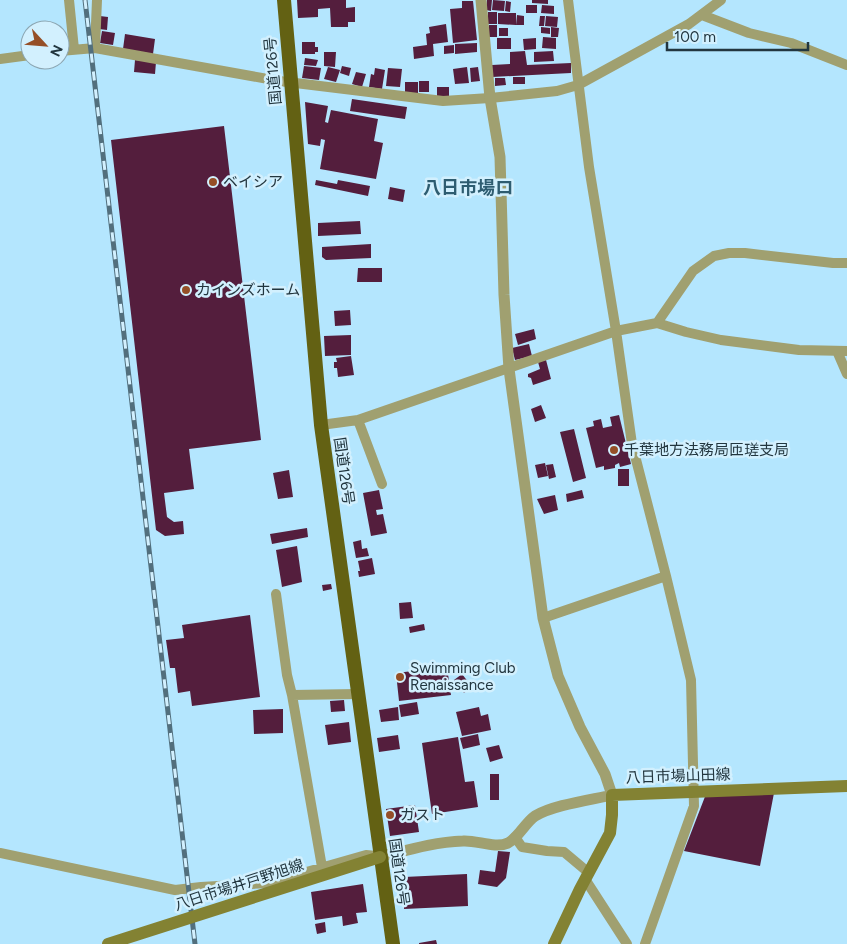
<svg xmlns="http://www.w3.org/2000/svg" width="847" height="944" font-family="Figtree,'Noto Sans JP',sans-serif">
<rect width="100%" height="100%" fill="#b4e6fe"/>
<path fill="#541e3d" d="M297,0H346V8L355,7V22H348V27H331L330,8L318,9V17L298,18Z
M487,0H492L491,11L486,10Z
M493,0L505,1L504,11L492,10Z
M532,0H548V4L532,3Z
M462,1H473L477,40L453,43L450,9L462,8Z
M506,1L511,2L510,12L505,11Z
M526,5H537V13H526Z
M542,5L554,6V14L541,13Z
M488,12H497V24H488Z
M498,13H516V25L498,24Z
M517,15L524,16V25H516Z
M100,16L108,17L107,30L99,29Z
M540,16H545L544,26H539Z
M546,16L558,17L557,27L545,26Z
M446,24L448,42L433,44L434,56L414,59L413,47L427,45L426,34L430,33L429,27Z
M489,25H497V37H489Z
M541,27L550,28V34L541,33Z
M551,27L559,28L558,37H551Z
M499,28H508V36H499Z
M102,31L115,33L113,45L100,43Z
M125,34L155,39L153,54L123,49Z
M543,37L556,38V49L542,48Z
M497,38H511V49H497Z
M536,38V49L524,50L523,39Z
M302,42H315V47H318V52H315V54H302Z
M477,43V52L455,54V44Z
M454,45V53L444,54V46Z
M525,51L527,65L571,63V73L492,77V65L510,64V52Z
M553,51L554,61L534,62V52Z
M324,52H336L335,67L324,66Z
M305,58L318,60L316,66L304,65Z
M135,60L156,62L155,74L134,72Z
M304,66L321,68L319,80L302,78Z
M342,66L351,68L349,76L340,73Z
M328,67L340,70L336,82L324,79Z
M467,67L469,83L455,84L453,69Z
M478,67L480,81L471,82L470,68Z
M375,68L385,70L382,89L369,87L371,74L374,75Z
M388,68L402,69L400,87L386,86Z
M356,72L366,74L362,87L352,84Z
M513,77H525V84H513Z
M495,78H505L506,85L495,86Z
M419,81H429V92H419Z
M405,82H418V94L405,95Z
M437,87H449V96H437Z
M352,99L407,107L405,119L350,111Z
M305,102L328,106L325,122L328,123L331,110L378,119L374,141L383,143L376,179L320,169L325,140L321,139L320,146L308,144Z
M224,126L261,440L189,449L194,489L164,493L167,517L174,522L183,521L184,534L165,536L156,530L111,140Z
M316,180L337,184L338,180L370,186L368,196L315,185Z
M390,187L405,190L403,202L388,199Z
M360,221L361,234L318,236V223Z
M371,244V258L326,260L322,257V247Z
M358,268H382V282H357Z
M350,310L351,325L335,326L334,311Z
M534,329L536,339L518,345L515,334Z
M351,335V355L325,356L324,336Z
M529,344L532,356L515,360L512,348Z
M351,356L354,375L338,377L337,368H334V362H337L336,358Z
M546,360L551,379L533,385L531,378L528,377V374L540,369L538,362Z
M541,405L546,418L535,422L531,409Z
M619,415L631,464L620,467L619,463L615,465V468L604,470V466L596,468L586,428L594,426L593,421L601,419L603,428L612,426L610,417Z
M574,429L586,478L573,482L560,432Z
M545,463L548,476L538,478L535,465Z
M553,464L556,477L549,479L546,465Z
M618,469H629V486H618Z
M289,470L293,497L278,499L273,473Z
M379,490L383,509L376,510L377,515L383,514L387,533L371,536L363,493Z
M582,490L584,498L567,502L566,494Z
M555,495L558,510L544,514L537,499Z
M307,528L308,537L272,544L270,534Z
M361,540L362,549L367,548L369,556L356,558L353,542Z
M297,546L302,582L282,587L276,550Z
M372,558L375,574L359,577L358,571H360L358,561Z
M331,584L332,589L323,591L322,585Z
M411,602L413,618L400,619L399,603Z
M250,615L260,697L192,706L190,691L178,693L175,668H170L166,640L184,638L182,625Z
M424,624L425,630L410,633L409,627Z
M447,667L451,695L399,701L396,673Z
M462,674L472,687L464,693L454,680Z
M344,700L345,711L331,712L330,701Z
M417,702L419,714L401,717L399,705Z
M398,707L399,720L381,722L379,710Z
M479,707L481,716L488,714L491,730L462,736L456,712Z
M283,709V733L254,734L253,710Z
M349,722L351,742L328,745L325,725Z
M478,734L480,745L463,749L460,738Z
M398,735L400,749L379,752L377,738Z
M458,737L465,782L474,781L478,807L432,814L422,743Z
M499,745L503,758L490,762L486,748Z
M490,774H499V800H490Z
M774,793L760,866L684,851L706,794Z
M415,805L419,832L390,836L386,809Z
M498,851L510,852L506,878L497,887L478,884L480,870L495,872Z
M467,874L468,906L404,909V877Z
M363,884L367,912L356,913L358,923L343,926L342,916L315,920L311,892Z
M325,922L326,932L317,934L315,924Z
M436,940L437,944H419V943Z"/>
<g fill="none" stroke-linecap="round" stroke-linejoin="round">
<path stroke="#a0a070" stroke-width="10" d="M69,0L74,49
M568,0L589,167L616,331L632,444L666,576L691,680L694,806L645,944
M702,15L749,33L791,43L847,65
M95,48L97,0
M60,51L95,48L279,81L443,101L490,98L557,91L578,85L689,24L721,0
M0,59L30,55
M657,323L693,271L714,256L729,253H745L833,263H847
M837,351L847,374
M358,420L382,484
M321,425L358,420L616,331L657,323L686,332L721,340L799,350L847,351
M276,594L287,675L292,695L322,867
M543,618L666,576
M292,695L358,694
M515,837L522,847L547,851L564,852L589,873
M0,853L175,890L201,887L268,883L366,855L376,856
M585,879L627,944"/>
<path stroke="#a0a070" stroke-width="11" d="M380,857C408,850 434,842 463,841C477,840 495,849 508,843C519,837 525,823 535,816C553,805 590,800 612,795L605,774L580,727L558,676L543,618L509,369L504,295L500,157L490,98L481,0"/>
<path stroke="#838233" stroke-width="12" d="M554,944L580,889L610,833L612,815V795L847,786"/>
<path stroke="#636113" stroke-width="14" d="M284,0L321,425L393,944"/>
<defs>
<path id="rail" d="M85,0L195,944"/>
</defs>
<use href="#rail" stroke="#526f7d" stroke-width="5"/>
<use href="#rail" stroke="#d2f0fe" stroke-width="3" stroke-dasharray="9" stroke-linecap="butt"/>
<path stroke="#838233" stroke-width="12" d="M108,944L380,857"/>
</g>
<g fill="#954f27" stroke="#d2f0fe" stroke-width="2">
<circle cx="213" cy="182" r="5"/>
<circle cx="186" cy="290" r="5"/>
<circle cx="614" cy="450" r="5"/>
<circle cx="400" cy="677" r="5"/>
<circle cx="390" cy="815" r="5"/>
</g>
<g text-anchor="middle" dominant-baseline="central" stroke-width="5" stroke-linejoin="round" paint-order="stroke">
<g font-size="15" fill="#22363f" stroke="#d2f0fe">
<text transform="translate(273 71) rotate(-95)">国道126号</text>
<text transform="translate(344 471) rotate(82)">国道126号</text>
<text transform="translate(678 776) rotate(-2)">八日市場山田線</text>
<text transform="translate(399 872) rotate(82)">国道126号</text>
<text transform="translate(239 885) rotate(-18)">八日市場井戸野旭線</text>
</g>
<g font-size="15" fill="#22363f" stroke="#d2f0fe" text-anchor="start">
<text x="223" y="182">ベイシア</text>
<text x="196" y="290">カインズホーム</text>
<text x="624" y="450">千葉地方法務局匝瑳支局</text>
<text x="410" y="668">Swimming Club<tspan x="410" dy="17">Renaissance</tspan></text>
<text x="400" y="815">ガスト</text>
</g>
<g font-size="18" font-weight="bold" fill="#2e5d71" stroke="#d2f0fe">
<text x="468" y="188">八日市場ロ</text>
</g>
</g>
<g transform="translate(45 45) rotate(116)"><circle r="24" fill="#d2f0fe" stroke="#8ca6b2"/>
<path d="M0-4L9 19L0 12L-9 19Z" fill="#954f27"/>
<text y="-8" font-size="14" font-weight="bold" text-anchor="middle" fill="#22363f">N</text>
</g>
<path d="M667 42v8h141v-8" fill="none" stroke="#22363f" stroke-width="2.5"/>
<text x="674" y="42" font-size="15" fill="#22363f" stroke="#d2f0fe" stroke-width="4" paint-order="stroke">100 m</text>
</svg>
